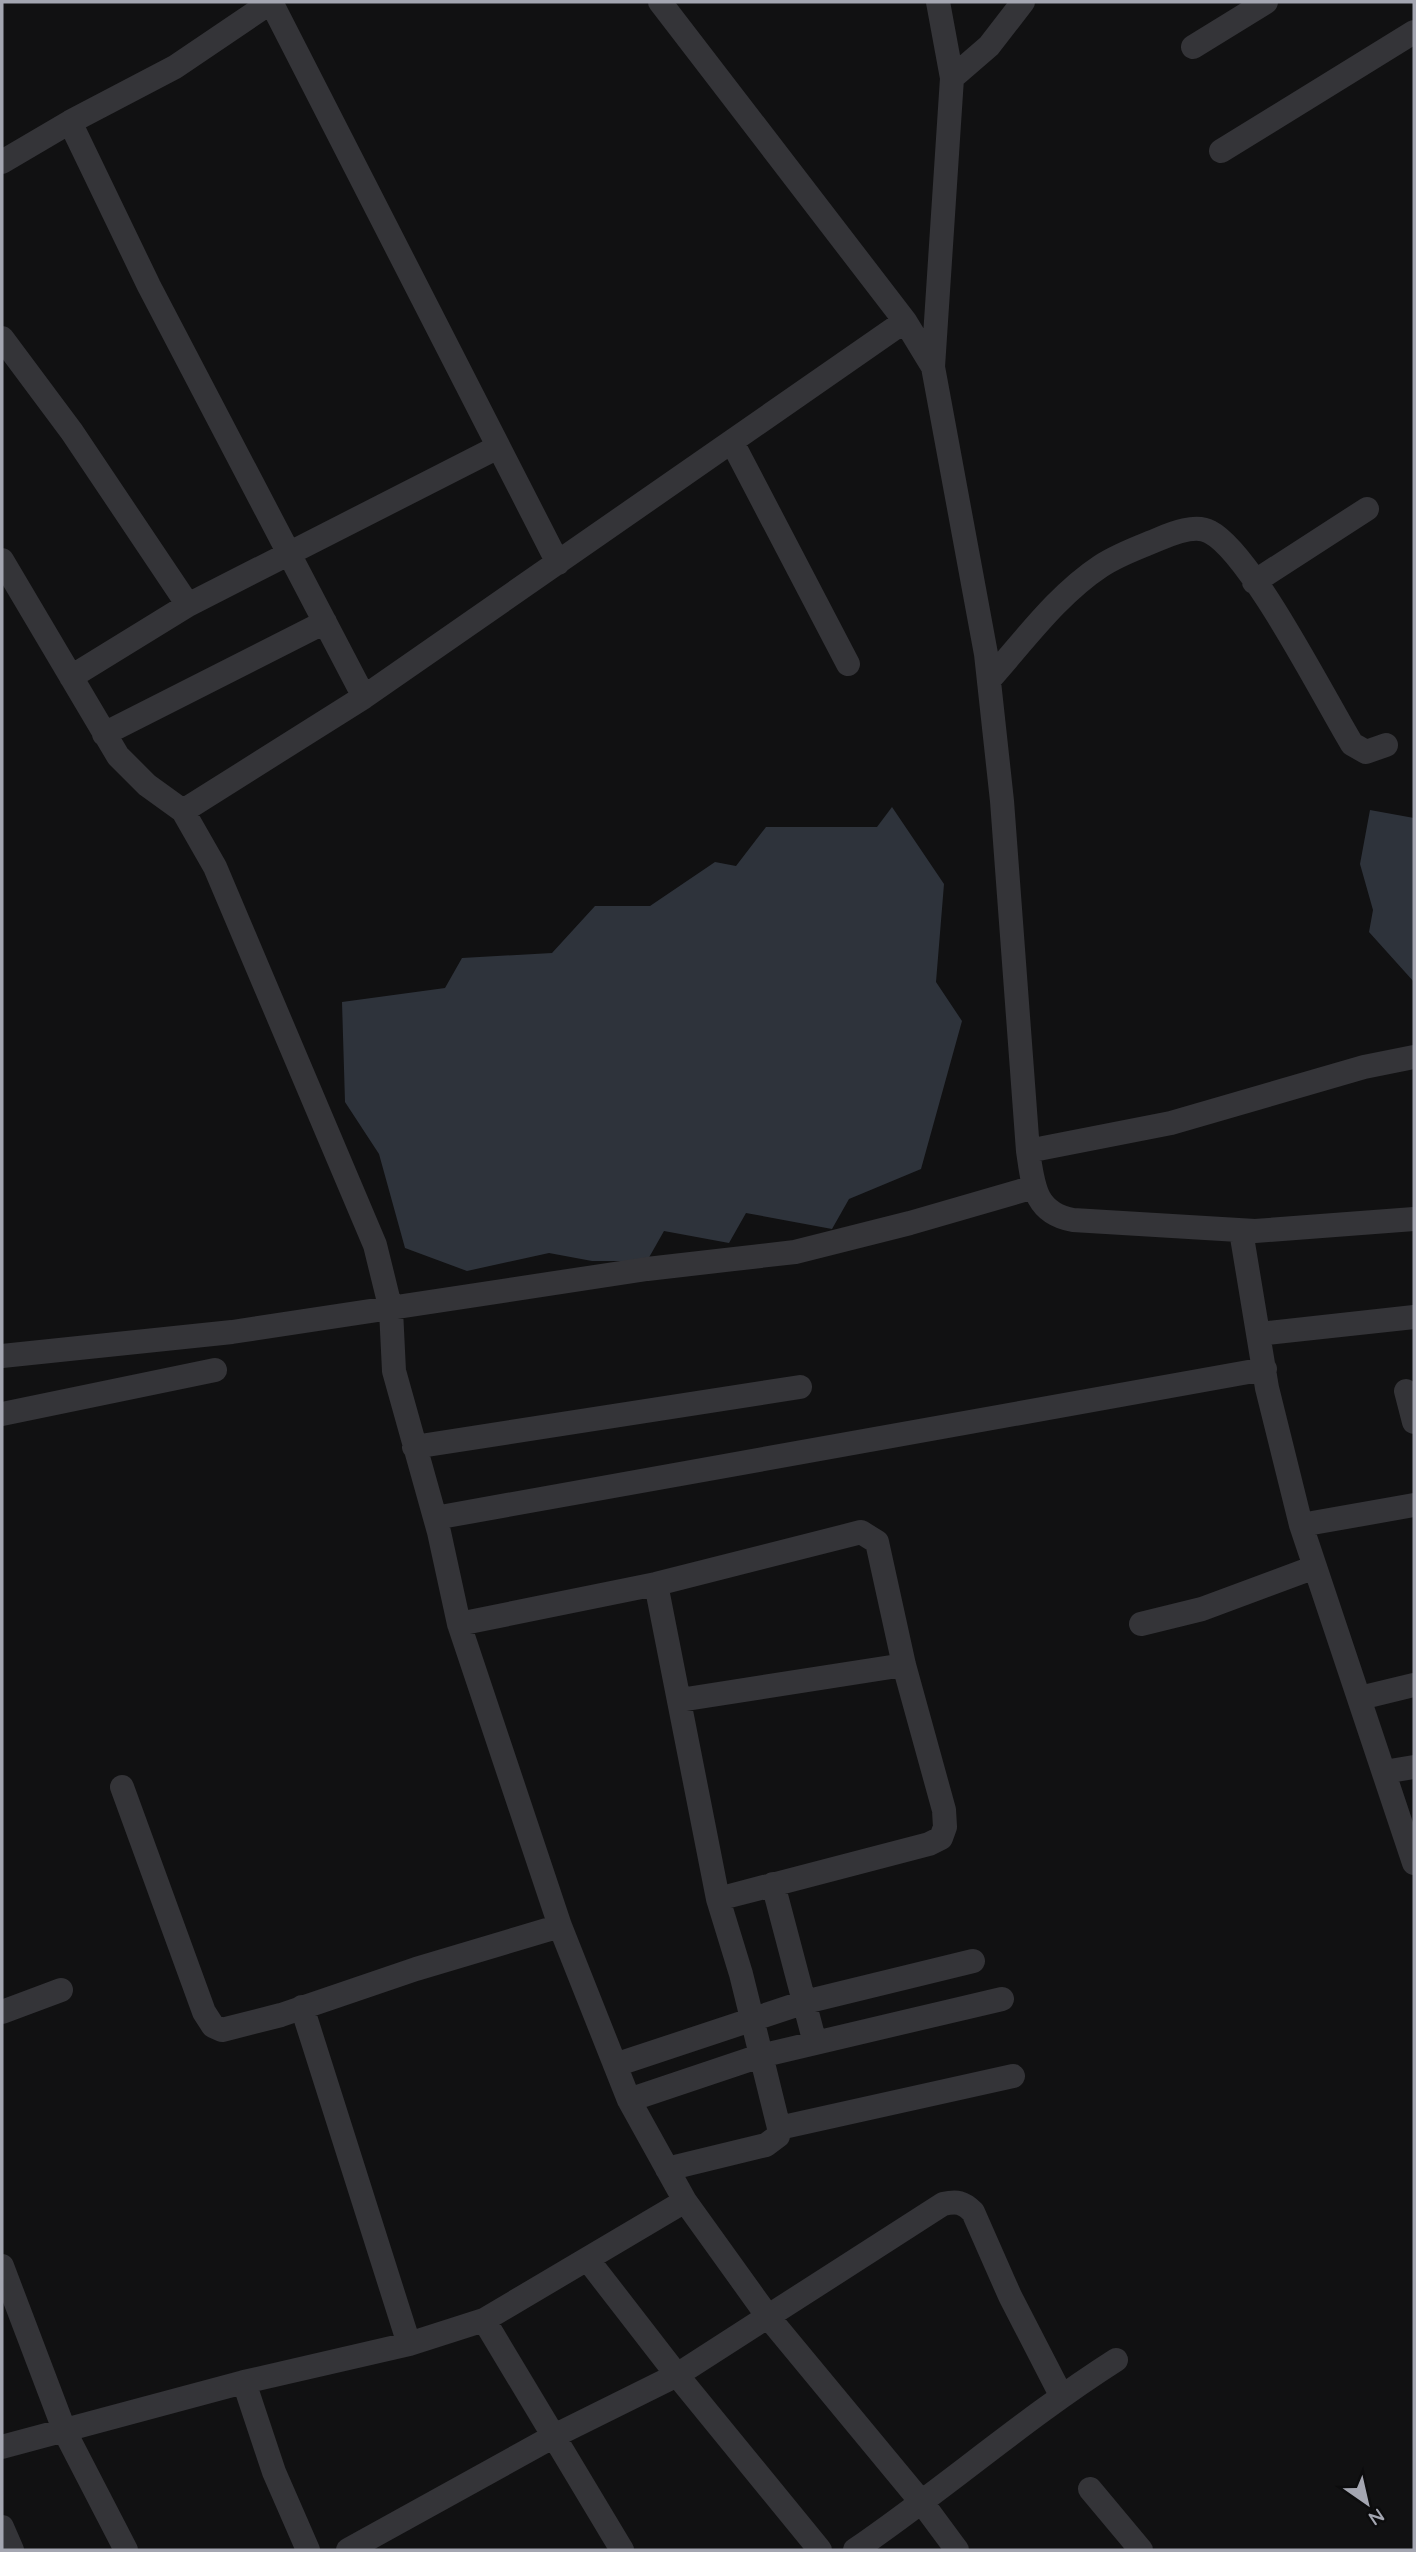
<svg xmlns="http://www.w3.org/2000/svg" width="1416" height="2552" font-family="Quicksand,sans-serif">
<rect width="100%" height="100%" fill="#111112"/>
<path fill="#2e333b" d="M892,807L944,884L936,982L962,1021L921,1169L849,1199L832,1229L746,1213L729,1243L664,1231L647,1261H592L549,1253L467,1271L405,1248L379,1154L345,1102L342,1002L445,988L462,958L552,953L595,906H650L715,862L736,866L766,827H877Z
M1370,810L1414,818V982L1369,932L1373,910L1360,864Z"/>
<g fill="none" stroke-linecap="round" stroke-linejoin="round">
<path stroke="#343438" stroke-width="24" d="M271,2L558,563
M660,2L905,321L933,367L986,654L1002,801L1028,1151C1033,1184 1034,1213 1073,1220L1255,1231L1414,1219
M1193,47L1266,2
M952,78L989,46L1023,2
M70,122L149,286L364,697
M1221,151L1414,32
M2,162L70,122L175,67L271,2
M2,338L72,432L188,605
M933,367L952,78L938,2
M732,442L848,664
M2,560L118,756L147,785L183,811L215,867L375,1245L391,1310L394,1371L439,1532L459,1624L560,1926L629,2100L685,2201L769,2318L923,2504L957,2550
M1254,582L1367,509
M71,677L188,605L498,447
M989,680C1024,641 1057,595 1101,566C1119,554 1140,547 1159,539C1173,533 1196,524 1210,532C1251,553 1324,698 1352,744L1366,752L1386,745
M104,734L325,622
M183,811L364,697L905,321
M1028,1151L1171,1123L1364,1067L1414,1057
M1241,1231L1267,1388L1301,1525L1414,1863
M1259,1334L1414,1317
M2,1356L232,1332L647,1269L795,1252L910,1223L1034,1187
M1406,1391L1414,1422
M2,1414L215,1370
M414,1447L800,1387
M435,1518L1265,1369
M1301,1525L1414,1505
M656,1584L718,1899L741,1974L779,2128L778,2136L766,2145L667,2169
M459,1624L656,1584L861,1532L877,1542L904,1665L944,1810L945,1827L941,1838L929,1844L718,1899
M1141,1624L1202,1609L1315,1567
M1360,1698L1414,1685
M680,1700L904,1665
M1384,1772L1414,1767
M122,1787L204,2012L213,2026L222,2030L281,2015L416,1969L560,1926
M773,1884L815,2043
M302,2007L409,2344
M2,2012L61,1990
M615,2065L805,2002L973,1961
M629,2100L760,2056L1002,1999
M779,2128L1013,2076
M588,2260L677,2375L820,2550
M2,2266L65,2432L126,2550
M484,2320L622,2550
M244,2382L274,2472L308,2550
M2,2447L244,2382L409,2344L484,2320L685,2201
M1090,2489L1141,2550
M2,2527L12,2550
M348,2550L556,2435L677,2375L943,2204C957,2201 963,2202 973,2212L1010,2296L1061,2395
M855,2550C944,2489 1025,2418 1116,2360"/>
</g>
<rect width="1416" height="2552" fill="none" stroke="#a4a6b1" stroke-width="7"/>
<g transform="translate(1367 2503) rotate(146)" stroke="#0c0c0d" stroke-width="5" paint-order="stroke">
<path d="M0-5L12 26L0 18L-12 26Z" fill="#a4a6b1"/>
<text y="-10" font-size="19" font-weight="bold" text-anchor="middle" fill="#a4a6b1">N</text>
</g>
</svg>
